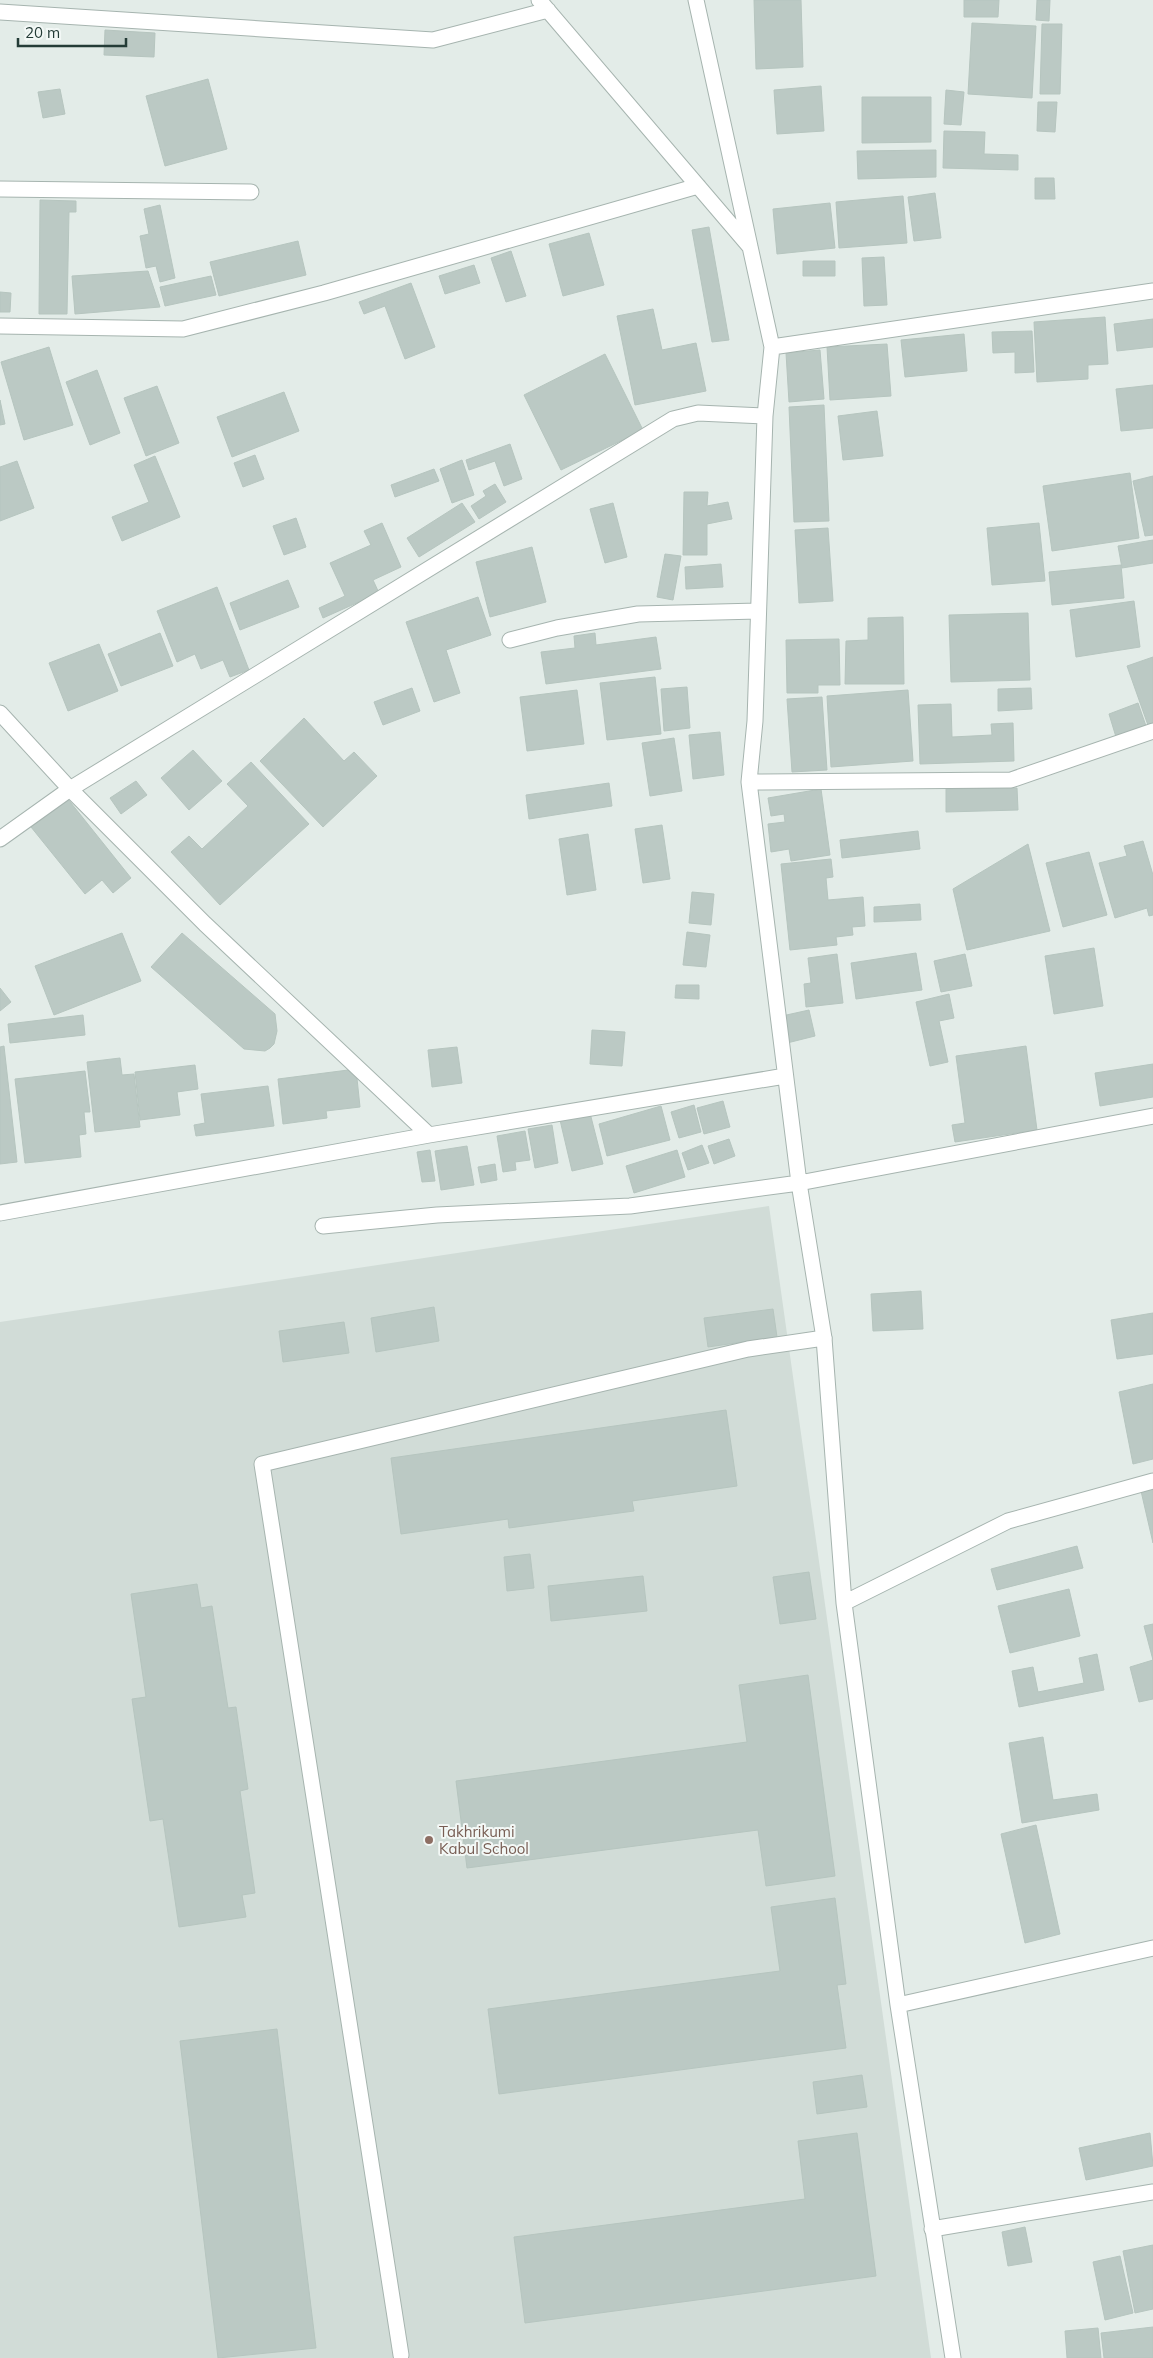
<svg xmlns="http://www.w3.org/2000/svg" width="1153" height="2358" font-family="Mulish,sans-serif">
<rect width="100%" height="100%" fill="#e3ece8"/>
<path fill="#d1dcd7" d="M769,1206L931,2358H0V1322Z"/>
<path fill="#bbc9c4" stroke="#b6c5bf" d="M754,0H801L803,67L756,69Z
M964,0H999L998,17H964Z
M1037,0H1050L1049,21L1036,20Z
M972,23L1036,26L1032,98L968,94Z
M1042,24H1062L1060,94H1040Z
M105,30L155,33L154,57L104,55Z
M208,79L227,149L165,166L146,96Z
M821,86L824,131L777,134L774,90Z
M60,89L65,114L43,118L38,92Z
M946,90L964,92L961,125L944,124Z
M862,97H931V142L862,143Z
M1038,102H1057L1055,132L1037,131Z
M944,131L985,132L984,154L1018,155V170L943,168Z
M936,150V177L858,179L857,151Z
M1035,178H1054L1055,199H1035Z
M935,193L941,238L914,241L908,197Z
M903,196L907,243L839,248L836,202Z
M40,200L76,201V212H69L67,314H39Z
M830,203L835,248L777,254L773,209Z
M160,205L175,278L160,282L156,266L146,268L140,236L149,234L144,209Z
M709,227L729,340L712,342L692,230Z
M589,233L604,285L563,296L549,244Z
M298,241L306,275L219,296L210,262Z
M511,251L526,296L506,302L491,258Z
M884,257L887,305L864,306L862,258Z
M803,261H835V276H803Z
M474,265L480,283L445,294L439,276Z
M148,271L160,307L75,314L72,276Z
M211,276L216,295L165,306L160,287Z
M411,283L435,347L405,359L385,306L364,314L359,302Z
M0,292L11,293L10,312H0Z
M653,309L662,350L696,343L706,391L635,405L617,316Z
M1105,317L1108,364L1088,365V379L1037,382L1034,322Z
M1153,319V347L1117,351L1114,324Z
M1032,331L1034,372L1015,373V352L993,353L992,332Z
M964,334L967,371L905,377L901,340Z
M887,344L891,396L830,400L827,347Z
M49,347L73,425L24,440L1,362Z
M820,350L824,399L789,402L786,353Z
M605,354L643,430L561,470L524,395Z
M97,370L120,433L90,445L66,382Z
M1153,385V428L1121,431L1116,389Z
M157,386L179,443L146,456L124,398Z
M284,392L299,431L232,457L217,417Z
M0,400L5,424L0,425Z
M824,405L829,521L794,522L789,407Z
M877,411L883,456L843,460L838,416Z
M510,444L522,479L504,486L495,461L469,470L466,460Z
M255,455L264,479L243,487L234,463Z
M155,456L180,517L122,541L112,517L149,502L134,465Z
M462,460L474,495L452,503L440,469Z
M17,461L34,508L0,521V467Z
M434,469L439,481L395,497L391,485Z
M1130,473L1139,538L1052,551L1043,486Z
M1153,476V535L1145,536L1133,481Z
M495,484L506,502L479,519L471,506L486,496L483,491Z
M684,492H708L707,506L728,502L732,519L707,524V555H683Z
M462,503L475,522L419,557L407,538Z
M613,503L627,557L605,563L590,509Z
M296,518L306,547L284,555L273,526Z
M382,523L401,567L373,580L379,593L323,618L319,608L345,596L330,563L371,545L364,531Z
M1039,523L1045,581L992,585L987,528Z
M828,528L833,601L799,603L795,530Z
M1153,540V563L1122,568L1118,546Z
M532,547L546,602L490,617L476,562Z
M665,554L681,556L673,600L657,597Z
M721,564L723,587L686,589L685,567Z
M1121,565L1124,598L1052,605L1049,572Z
M288,580L299,607L240,630L230,603Z
M217,587L249,670L230,677L223,660L201,669L195,654L177,662L157,611Z
M478,597L491,635L446,650L460,693L434,702L406,622Z
M1134,601L1140,647L1076,657L1070,610Z
M1028,613L1030,680L951,682L949,615Z
M903,617L904,684H845L846,641L868,640V618Z
M160,633L173,666L121,686L108,654Z
M595,633L596,645L656,637L661,669L546,684L541,652L575,648L574,636Z
M839,639L840,685H818V693H787L786,640Z
M99,644L118,691L68,711L49,663Z
M1153,657V727L1149,728L1127,666Z
M655,677L661,734L607,740L600,683Z
M687,687L690,728L664,731L661,689Z
M412,688L420,711L383,725L374,702Z
M1031,688L1032,709L998,711V689Z
M577,690L584,744L527,751L520,697Z
M908,690L913,761L831,767L827,696Z
M822,697L827,770L792,772L787,699Z
M1138,703L1146,726L1116,737L1109,714Z
M951,704L952,737L992,735L991,724L1013,723L1014,761L920,764L918,705Z
M304,718L344,761L354,752L377,776L323,827L260,761Z
M720,732L724,775L693,779L689,735Z
M674,738L682,791L650,796L642,743Z
M193,750L222,781L189,810L161,778Z
M251,762L309,824L220,905L171,852L189,836L202,849L248,806L227,784Z
M136,781L147,795L121,814L110,798Z
M609,783L612,806L529,819L526,795Z
M1017,788L1018,810L946,812V789Z
M821,789L830,855L791,861L789,849L771,852L768,824L785,822L784,814L771,816L768,798Z
M67,798L131,878L113,893L102,880L85,894L31,827Z
M662,825L670,879L643,883L635,829Z
M918,831L920,849L842,858L840,840Z
M588,834L596,890L567,895L559,839Z
M1143,841L1153,875V915L1149,916L1147,908L1115,918L1099,863L1127,856L1124,846Z
M1028,844L1050,931L967,950L953,889Z
M1089,852L1107,915L1063,927L1046,863Z
M831,859L833,877L826,878L828,900L863,897L865,926L852,927L853,935L836,937L837,945L790,950L781,864Z
M692,892L714,894L711,925L689,923Z
M920,904L921,920L874,922V907Z
M687,932L710,935L706,967L683,965Z
M122,933L141,981L54,1015L35,966Z
M182,933L275,1014L277,1031L274,1044L270,1048L265,1051L244,1049L151,967Z
M1094,948L1103,1006L1054,1014L1045,956Z
M916,953L922,990L856,999L851,963Z
M837,954L843,1003L806,1007L804,984L811,983L808,958Z
M965,954L972,986L941,992L934,961Z
M676,985H699V999L675,998Z
M0,988L11,1002L0,1011Z
M949,994L954,1018L939,1021L948,1062L930,1066L916,1002Z
M809,1010L815,1036L787,1043L782,1016Z
M83,1015L85,1035L10,1043L8,1024Z
M592,1030L625,1032L622,1066L590,1064Z
M4,1046L17,1162L0,1164V1047Z
M1026,1046L1037,1130L955,1142L952,1125L965,1123L956,1056Z
M457,1047L462,1083L432,1087L428,1050Z
M120,1058L122,1075L134,1074L140,1127L95,1132L87,1062Z
M1153,1064V1097L1100,1106L1095,1073Z
M195,1065L198,1089L177,1092L180,1115L140,1120L135,1072Z
M356,1069L360,1107L326,1111L327,1118L283,1124L278,1079Z
M85,1071L90,1112H84L86,1134L79,1135L81,1157L25,1163L15,1079Z
M268,1086L274,1126L196,1136L194,1125L205,1123L201,1094Z
M723,1101L730,1127L704,1134L697,1108Z
M694,1105L701,1132L679,1138L671,1112Z
M661,1106L670,1140L607,1156L599,1124Z
M590,1113L603,1164L572,1171L560,1120Z
M552,1125L558,1163L535,1168L528,1129Z
M525,1131L530,1160L515,1162L516,1170L503,1172L497,1136Z
M729,1139L735,1156L714,1164L708,1146Z
M702,1145L709,1163L688,1170L682,1153Z
M467,1146L474,1185L441,1190L435,1151Z
M430,1150L435,1181L422,1182L417,1152Z
M677,1150L685,1177L634,1193L626,1166Z
M495,1164L497,1180L481,1183L478,1167Z
M921,1291L923,1329L873,1331L871,1294Z
M434,1307L439,1341L376,1352L371,1318Z
M773,1309L777,1337L708,1347L704,1318Z
M1153,1313V1354L1117,1359L1111,1320Z
M344,1322L349,1353L283,1362L279,1331Z
M1153,1384V1459L1133,1464L1119,1392Z
M726,1410L737,1486L632,1501L634,1511L509,1528L508,1519L401,1534L391,1458Z
M1153,1488V1543L1141,1491Z
M1077,1546L1083,1568L997,1590L991,1569Z
M530,1554L534,1588L507,1591L504,1557Z
M809,1572L816,1619L780,1624L773,1577Z
M643,1576L647,1611L551,1621L548,1586Z
M197,1584L201,1608L212,1606L228,1708L236,1707L248,1789L240,1791L255,1893L242,1895L246,1917L179,1927L163,1819L150,1821L132,1699L146,1697L131,1594Z
M1069,1589L1080,1636L1010,1653L998,1606Z
M1153,1624V1660L1144,1626Z
M1097,1654L1104,1690L1019,1707L1012,1671L1033,1667L1038,1692L1084,1683L1079,1658Z
M1153,1660V1699L1139,1702L1130,1667Z
M808,1675L835,1876L766,1886L758,1830L467,1868L456,1781L747,1742L739,1685Z
M1043,1737L1053,1800L1097,1794L1099,1810L1022,1823L1009,1743Z
M1036,1825L1060,1934L1025,1943L1001,1834Z
M835,1898L846,1984L837,1985L846,2048L499,2094L488,2009L780,1971L771,1907Z
M277,2029L316,2348L218,2358L180,2041Z
M862,2075L867,2107L817,2114L813,2082Z
M857,2133L876,2276L525,2323L514,2237L805,2199L798,2141Z
M1150,2133L1153,2166L1086,2180L1079,2148Z
M1025,2227L1032,2262L1008,2266L1002,2232Z
M1153,2245V2309L1135,2313L1123,2251Z
M1120,2256L1133,2313L1105,2320L1093,2262Z
M1153,2327V2358H1104L1101,2333Z
M1098,2328L1101,2358H1067L1065,2331Z"/>
<g fill="none" stroke-linecap="round" stroke-linejoin="round">
<defs>
<path id="lane" d="M401,2355L262,1464L748,1349L824,1338"/>
<path id="street" d="M539,0L750,247
M696,0L772,347L765,416L755,721L749,782L799,1183L824,1338L844,1603L898,2005L953,2358
M0,12L433,40L548,10
M0,189L251,192
M0,326L183,329L324,293L698,186
M772,347L1153,291
M510,640L557,628L638,614L758,611
M0,713L70,789L205,924L429,1135
M749,782L1011,780L1153,731
M0,839L70,789L673,419L698,413L765,416
M0,1213L429,1135L785,1076
M323,1226L437,1215L630,1206L799,1183L1153,1116
M844,1603L1008,1521L1153,1481
M898,2005L1153,1948
M932,2229L1153,2192"/>
</defs>
<use href="#lane" stroke="#a6b4af" stroke-width="17"/>
<use href="#street" stroke="#a6b4af" stroke-width="17"/>
<use href="#lane" stroke="#fff" stroke-width="15"/>
<use href="#street" stroke="#fff" stroke-width="15"/>
</g>
<circle fill="#8d6e63" stroke="#f3f8f6" stroke-width="2" cx="429" cy="1840" r="5"/>
<g text-anchor="middle" dominant-baseline="central" stroke-width="4" stroke-linejoin="round" paint-order="stroke">
<g font-size="15" fill="#785e54" stroke="#f3f8f6" text-anchor="start">
<text x="439" y="1831">Takhrikumi<tspan x="439" dy="17">Kabul School</tspan></text>
</g>
</g>
<path d="M18 38v8h108v-8" fill="none" stroke="#243c37" stroke-width="2.5"/>
<text x="25" y="38" font-size="15" fill="#243c37" stroke="#f3f8f6" stroke-width="4" paint-order="stroke">20 m</text>
</svg>
